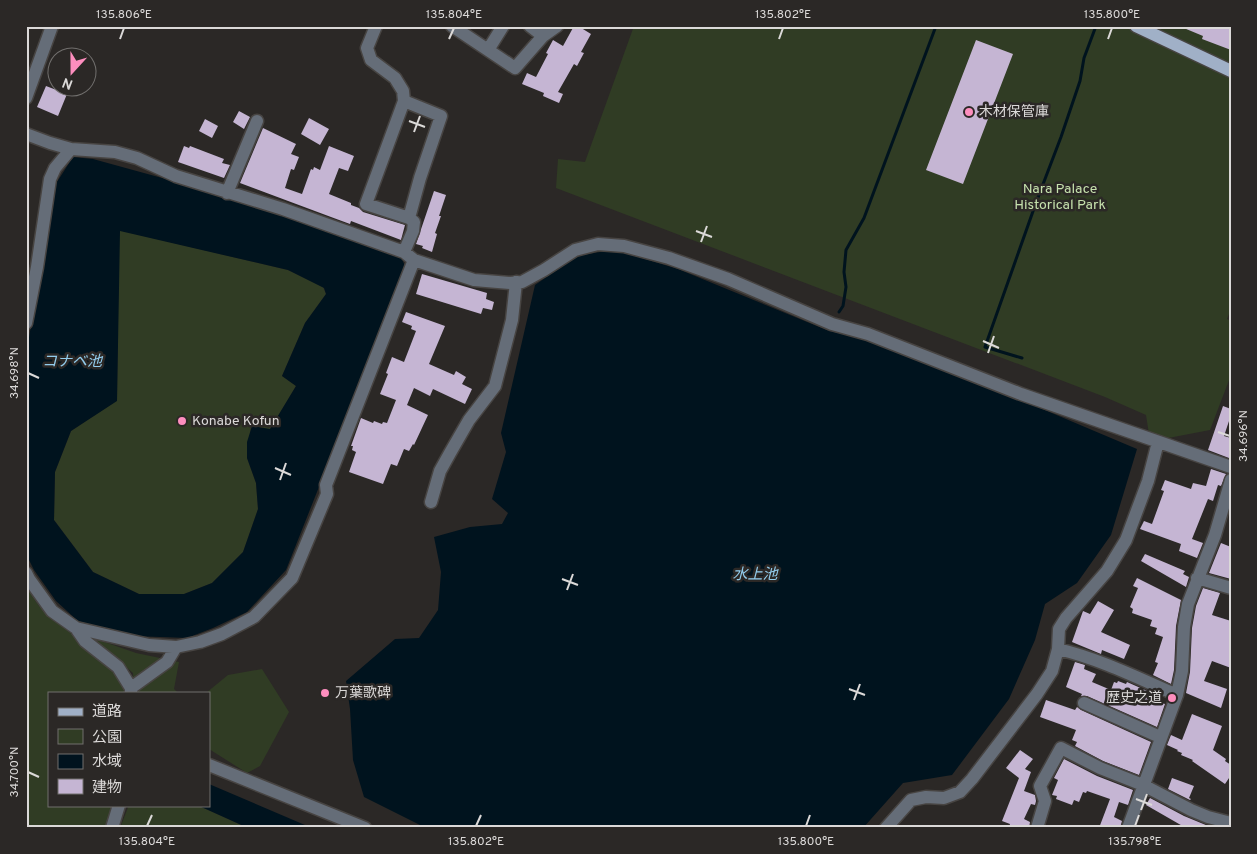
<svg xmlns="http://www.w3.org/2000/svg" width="1257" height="854" font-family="Overpass,'Noto Sans JP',sans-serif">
<rect width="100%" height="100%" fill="#2b2826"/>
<path fill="#303c24" d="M634,26H1231V309L1227,319L1231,321V375L1210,430L1163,439L1149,434L1146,415L1105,397L556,188L558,159L585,162Z
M119,230L288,270L323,287L326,294L305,323L282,376L296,386L270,430L251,427L247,458L256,483L258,509L243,552L212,583L184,594H139L93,572L54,520L55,472L71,431L117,400Z
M26,587L39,606L122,677L125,693H49V805H116L109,828H26Z
M93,638L136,653L179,662L174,689L178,693H134L133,673Z
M262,669L289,712L260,766L247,773L209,749V693H206L228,675Z
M129,805H197L248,828H120Z"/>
<path fill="#00131e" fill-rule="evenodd" d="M73,157L93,159L224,195L399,253L406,268L286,570L247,612L213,628L187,638L133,636L78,621L56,601L34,570L26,554V355L55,185ZM120,231L288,270L324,288L326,294L305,323L282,376L296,386L270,429L252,426L247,442V458L256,483L258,509L243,552L212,583L184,594H139L93,572L54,520L55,472L71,431L117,401Z
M600,252H622L678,269L829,331L865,339L1021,400L1137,449L1111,535L1077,583L1045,604L1035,640L1009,699L952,775L903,783L863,828H426L364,797L353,760L350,709L346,681L395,639L419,638L438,610L441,572L434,537L470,527L502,524L508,513L492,499L506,452L501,433L535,285L577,256Z
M209,784L312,828H248L197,805H209Z"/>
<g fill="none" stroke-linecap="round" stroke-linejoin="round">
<path stroke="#00131e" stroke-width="3" d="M839,312L843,306L846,287L844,272L846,250L864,218L936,26
M1022,358L985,347L1037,200L1061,137L1080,81L1084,58L1096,26"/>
</g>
<path fill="#c5b5d3" d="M574,26H578L591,34L581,52L584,53L577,66L574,64L558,92L563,94L559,103L543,96L544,93L522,84L527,73L536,77L548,54L546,53L553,40L563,46Z
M1179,26H1231V50L1202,39L1203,36Z
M976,40L1013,54L963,184L926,170Z
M46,86L67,94L58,116L37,107Z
M239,111L250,117L244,129L233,122Z
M309,118L329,129L320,145L301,134Z
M205,119L218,126L212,138L199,131Z
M263,128L296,144L291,154L299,157L294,170L291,169L285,188L302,194L311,169L313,170L314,167L320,170L329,146L354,156L348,171L339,168L329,194L351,203V205L359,208L363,212L405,225L401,240L351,221L350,224L331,217L240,183Z
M184,146L189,148L190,146L224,159L222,163L230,165L224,178L178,162Z
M434,191L446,195L439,216H441L435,233L437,234L432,252L422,248L423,246L416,244Z
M422,274L487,293L486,299L494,302L492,310L483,308L481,314L416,294Z
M406,312L445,326L429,364L454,375L456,371L466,377L462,384L472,389L465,404L433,389L430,396L414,388L407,405L428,415L414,445L413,444L409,451L404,449L397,466L391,464L383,484L349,472L356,452L352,450L353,446H351L361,418L373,423L374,421L382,424L383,422L387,423L396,400L380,394L388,374L386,373L392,357L404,362L416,331L411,329L412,326L402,322Z
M1223,406L1231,409V415L1224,436L1231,438V451L1229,458L1208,450Z
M1211,469L1226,474L1221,486L1218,485L1213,501L1208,499L1192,539L1203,543L1197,558L1179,551L1181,544L1140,529L1144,521L1152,524L1164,491L1161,490L1165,480L1191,489L1193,483L1206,486Z
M1221,543L1231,547V579L1209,573Z
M1145,554L1185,571L1183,574L1189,577L1186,587L1141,561Z
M1137,578L1181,600L1176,626L1174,670L1171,684L1153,675L1158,663L1155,662L1163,637L1155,634L1157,628L1150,626L1152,620L1132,613L1133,609L1130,607L1138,588L1133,586Z
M1203,588L1220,593L1212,615L1231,621V668L1212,661L1204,681L1227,689L1221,708L1186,693L1190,672L1192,628L1196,606Z
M1098,601L1114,610L1101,632L1130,645L1124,659L1102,650L1101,654L1072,642L1083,611L1090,614Z
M1075,662L1085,665L1084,669L1096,674L1092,682L1111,690L1114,682L1117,683L1118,681L1126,684L1127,682L1154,694L1152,699L1165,704L1157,727L1087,696H1081L1082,694L1066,687Z
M1046,700L1075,710L1077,707L1081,710L1151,742L1139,775L1103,761L1075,746L1077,742L1072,740L1076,730L1040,717Z
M1192,714L1222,726L1213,750L1226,759L1225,761L1231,765V775L1225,784L1192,761L1193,760L1181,755L1182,753L1177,751L1178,750L1167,745L1171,735L1182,740Z
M1020,750L1033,759L1025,769L1031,772L1024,791L1035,795L1036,801L1035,805L1031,804L1024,819L1030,822L1029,828H1009L1010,824L1002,821L1019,778L1006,768Z
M1064,759L1097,776L1133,790L1128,805L1119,802L1114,817L1122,821L1120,828H1099L1110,799L1087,791L1086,793L1083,792L1079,802L1074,800L1072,805L1056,799L1057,796L1052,795L1058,780L1054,778Z
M1172,778L1194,786L1189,798L1191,799L1190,800L1168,789Z
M1150,798L1184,816L1213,828H1186L1146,805Z"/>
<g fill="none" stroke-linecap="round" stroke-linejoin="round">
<defs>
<path id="minor" d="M376,26L367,48L371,60L395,78L403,91L404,101L366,204L409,218L414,222L413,231L404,252
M452,26L515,68L543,36L557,26
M530,26L543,36
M488,50L503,26
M26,98L52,26
M404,101L441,116L420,178L409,218
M26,134L50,143L71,149L55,168L50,179L37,267L26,323
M71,149L115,152L137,158L176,176L283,209L404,252L414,260L474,280L510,283L522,282L544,270L575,250L598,244L624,246L669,258L728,279L832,324L868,334L1021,394L1231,467
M227,193L257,121
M431,502L440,471L450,453L469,420L495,386L512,320L516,282
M26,573L29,579L52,611L76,628L85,641L118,667L131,688V693
M1197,578L1231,588
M76,628L149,645L176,647L200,642L222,634L254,617L292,578L327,494L326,485L414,260
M1058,649C1100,659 1138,678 1177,695
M131,688L167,662L176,647
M1084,703L1160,737
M209,765L365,828
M112,828L119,805
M886,828L911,800L926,797L944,798L960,792L972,779L1037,694L1052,671L1058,649L1059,629L1066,618L1107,571L1126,540L1148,481L1158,442
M1037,828L1045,801L1040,786L1061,748L1100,768L1143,785L1191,810L1208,817L1231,823
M1128,828L1177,695L1182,671L1184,627L1188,604L1215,535L1231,480"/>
<path id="major" d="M1136,26L1231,71"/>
</defs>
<use href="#minor" stroke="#474442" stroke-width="15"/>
<use href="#major" stroke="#474442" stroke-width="15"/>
<use href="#minor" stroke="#656d78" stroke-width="12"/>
<use href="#major" stroke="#a0b0c7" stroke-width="12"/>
</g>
<path fill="none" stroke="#dbd9d8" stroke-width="2" d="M120,39L124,28M449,39L454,28M779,39L783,28M1108,39L1112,28M409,121L425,127M414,132L420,116M696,231L712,237M701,242L707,226M983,341L999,348M988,353L994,336M28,373L39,378M1218,432L1230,436M275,468L291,475M280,480L286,463M562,579L578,585M567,590L573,574M849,689L865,695M854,700L860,684M28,772L39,777M1136,799L1152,805M1141,810L1147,794M147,826L152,815M476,826L481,815M806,826L810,815M1135,826L1139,815"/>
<g fill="#fd8ebe" stroke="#2b2826" stroke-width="2">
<circle cx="969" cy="112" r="5"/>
<circle cx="182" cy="421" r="5"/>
<circle cx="325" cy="693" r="5"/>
<circle cx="1172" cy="698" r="5"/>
</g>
<g text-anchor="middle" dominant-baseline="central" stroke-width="5" stroke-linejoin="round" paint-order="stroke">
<g font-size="14" fill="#dbd9d8" stroke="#2b2826" text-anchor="start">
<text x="979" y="112">木材保管庫</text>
<text x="192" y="421">Konabe Kofun</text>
<text x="335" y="693">万葉歌碑</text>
<text x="1162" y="698" text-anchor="end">歴史之道</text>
</g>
<g font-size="14" fill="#c6e1ad" stroke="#2b2826">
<text x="1060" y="189">Nara Palace<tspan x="1060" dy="16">Historical Park</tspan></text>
</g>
<g font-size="15" font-style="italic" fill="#92ccec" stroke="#2b2826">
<text x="72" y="362">コナベ池</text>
<text x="755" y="575">水上池</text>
</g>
</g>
<rect width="1257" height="854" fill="none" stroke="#2b2826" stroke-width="55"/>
<rect x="48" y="692" width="162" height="115" fill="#2b2826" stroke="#716f6d"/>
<rect x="58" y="708" width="25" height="8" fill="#a0b0c7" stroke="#716f6d"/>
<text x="92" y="716" font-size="15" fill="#dbd9d8">道路</text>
<rect x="58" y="729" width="25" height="15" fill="#303c24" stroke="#716f6d"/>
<text x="92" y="742" font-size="15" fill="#dbd9d8">公園</text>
<rect x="58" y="754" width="25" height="15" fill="#00131e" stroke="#716f6d"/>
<text x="92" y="766" font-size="15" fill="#dbd9d8">水域</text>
<rect x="58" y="779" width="25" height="15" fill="#c5b5d3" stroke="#716f6d"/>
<text x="92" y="792" font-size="15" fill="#dbd9d8">建物</text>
<g transform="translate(72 72) rotate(201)"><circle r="24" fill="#2b2826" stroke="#716f6d"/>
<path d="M0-4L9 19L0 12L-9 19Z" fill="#fd8ebe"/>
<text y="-8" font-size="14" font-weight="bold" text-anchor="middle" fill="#dbd9d8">N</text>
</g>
<rect x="28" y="28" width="1202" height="798" fill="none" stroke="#dbd9d8" stroke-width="2"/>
<g font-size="12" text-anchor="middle" fill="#dbd9d8">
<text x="124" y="18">135.806°E</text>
<text x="454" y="18">135.804°E</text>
<text x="783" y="18">135.802°E</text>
<text x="1112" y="18">135.800°E</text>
<text transform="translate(14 373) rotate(-90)" y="4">34.698°N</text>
<text transform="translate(1243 436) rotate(-90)" y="4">34.696°N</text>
<text transform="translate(14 772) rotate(-90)" y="4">34.700°N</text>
<text x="147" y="845">135.804°E</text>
<text x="476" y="845">135.802°E</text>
<text x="806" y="845">135.800°E</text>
<text x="1135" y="845">135.798°E</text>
</g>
</svg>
